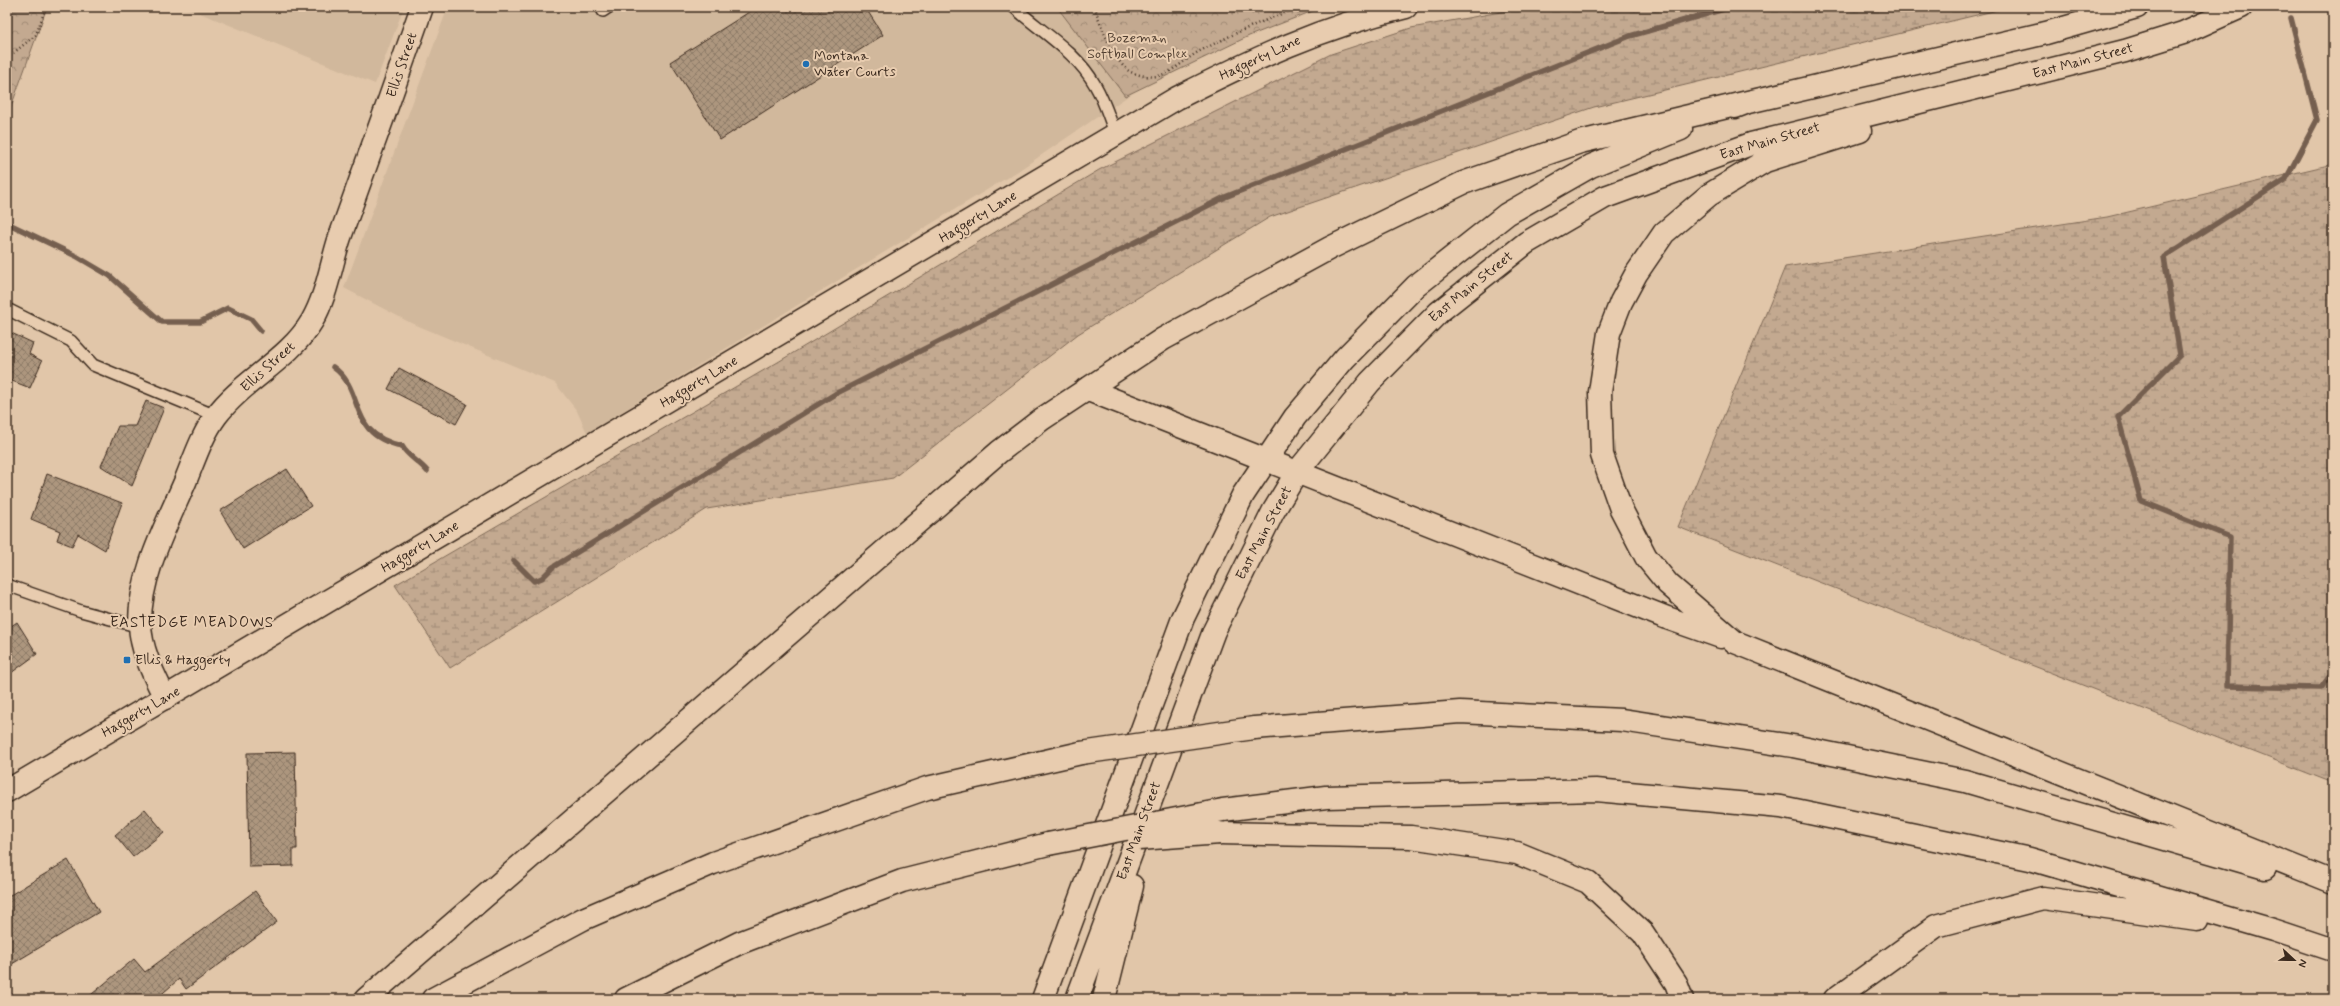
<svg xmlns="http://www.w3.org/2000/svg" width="2340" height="1006" font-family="Mynerve,sans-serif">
<defs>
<pattern id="wetland-marsh" width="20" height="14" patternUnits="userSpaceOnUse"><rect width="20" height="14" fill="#c3a990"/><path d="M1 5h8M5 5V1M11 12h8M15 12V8" fill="none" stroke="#a08a75"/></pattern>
<pattern id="park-crowns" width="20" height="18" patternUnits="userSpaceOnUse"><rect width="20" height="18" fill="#c3a990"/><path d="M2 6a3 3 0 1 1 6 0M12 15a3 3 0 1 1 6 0" fill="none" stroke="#a08a75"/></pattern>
<pattern id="building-cross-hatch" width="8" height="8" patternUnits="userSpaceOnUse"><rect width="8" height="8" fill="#ad967e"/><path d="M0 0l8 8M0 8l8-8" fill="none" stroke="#8e7b67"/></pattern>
</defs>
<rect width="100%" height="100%" fill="#e1c6a9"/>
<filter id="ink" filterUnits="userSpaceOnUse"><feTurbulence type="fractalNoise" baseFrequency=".025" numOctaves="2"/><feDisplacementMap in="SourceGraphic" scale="8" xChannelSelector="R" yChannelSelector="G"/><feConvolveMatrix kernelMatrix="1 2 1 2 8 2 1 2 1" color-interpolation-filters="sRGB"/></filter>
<g filter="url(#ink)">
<path fill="#d1b89c" d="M185,7H404L375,84Z
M448,7H1063L1134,92L1018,171L587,433L577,411L555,383L409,322L344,288Z"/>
<path fill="url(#wetland-marsh)" stroke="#7f6a57" d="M1529,7H2010L1594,107L1270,217L1078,334L893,478L707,509L450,668L395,585L778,362L1099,170L1331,54L1411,28Z
M2333,164V783L1678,527L1785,267L2107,217Z"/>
<path fill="url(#park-crowns)" stroke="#7f6a57" d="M7,7H47L7,118Z
M1057,7H1323L1249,36L1125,96Z"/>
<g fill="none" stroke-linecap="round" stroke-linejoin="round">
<path stroke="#755f4f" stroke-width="5.5" d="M2291,18L2317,120L2286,179L2164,257L2180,355L2118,417L2141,501L2230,537L2227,686L2321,688L2333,672
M7,223L76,256L110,276L162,322H200L228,308L251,319L261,331
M333,367C367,391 345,434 402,446C408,457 419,461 427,471
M514,561L534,581L542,578L553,567L835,394L1225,197L1630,36L1731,7"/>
</g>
<path fill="url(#building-cross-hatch)" stroke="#3b2a1e" d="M757,7H865L883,35L720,140L670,62Z
M7,331L33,343L29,354L42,361L30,388L7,379Z
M399,368L467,404L456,424L388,389Z
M146,401L164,408L132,486L101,466L118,426H135Z
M287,469L311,506L243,549L220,511Z
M47,474L122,503L105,550L78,534L72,546L57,540L60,531L31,519Z
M17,622L37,654L7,676V629Z
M295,752L297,849H293V866L249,867L247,753Z
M145,809L164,832L133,857L115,835Z
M68,860L99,912L7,967V897Z
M255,891L277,922L186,989L179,979L156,999H86L134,959L145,972Z"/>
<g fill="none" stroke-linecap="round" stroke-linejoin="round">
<defs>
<path id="lane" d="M1014,7C1041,32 1077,52 1095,85C1104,100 1109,117 1115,133
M603,11L609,7
M7,309L71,341L93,365L216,416
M7,585L81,611L140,627"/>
<path id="street" d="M165,698C154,675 141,651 140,625C139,576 166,526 185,482C194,460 202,435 216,416C243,380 289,360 312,321C327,295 331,264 340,237C368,160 395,84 422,7"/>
<path id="secondary" d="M7,791L1177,98C1254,59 1321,27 1406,7"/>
<path id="highway" d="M1735,107L1748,102L2046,33L2137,7
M1860,131L1765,161L1709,195L1664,233L1636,274L1621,302L1609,333L1600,392L1602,455L1621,509L1646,557L1668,584L1735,642L2333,882
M1086,389L1667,618L1721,637
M1254,728L1460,712L1622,720L1793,746L1965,781L2265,868
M1223,810L1326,797L1596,790L1781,807L2030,859L2273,930L2333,950
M1220,833L1411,837L1517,853L1588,882L1643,933L1676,983L1682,999
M366,999L999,452L1042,419L1163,339L1330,248L1463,183L1580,142L1748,102
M433,999L583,919L713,863L927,788L1081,753
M626,999L739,943L902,881L1048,844
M1043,999L1183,618L1243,495L1295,417L1345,358L1416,286L1507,214L1591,166L1681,129
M1077,999L1214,631L1273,512L1297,472L1370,382L1439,312L1526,243L1605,197L1751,144L2125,51L2183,33L2241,7
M1104,999L1132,886
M1835,999L1936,926L2043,898L2197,920"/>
</defs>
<use href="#lane" stroke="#3b2a1e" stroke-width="14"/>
<use href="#street" stroke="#3b2a1e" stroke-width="25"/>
<use href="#secondary" stroke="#3b2a1e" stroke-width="25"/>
<use href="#highway" stroke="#3b2a1e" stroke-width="25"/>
<path stroke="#3b2a1e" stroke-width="2.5" stroke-dasharray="1 3" stroke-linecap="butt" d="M1095,7C1099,23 1116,66 1131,72C1140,76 1153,78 1161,75C1174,71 1186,59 1198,52C1231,35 1265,19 1301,7
M7,58L36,35L46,7"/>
<use href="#lane" stroke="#e8ccaf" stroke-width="11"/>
<use href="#street" stroke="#e8ccaf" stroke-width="22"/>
<use href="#secondary" stroke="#e8ccaf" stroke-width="22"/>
<use href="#highway" stroke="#e8ccaf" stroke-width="22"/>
<defs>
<path id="highway-bridge" d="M1081,753L1254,728
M1139,839L1220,833
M1048,844L1223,810"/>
</defs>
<use href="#highway-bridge" stroke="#3b2a1e" stroke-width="25" stroke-linecap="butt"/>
<use href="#highway-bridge" stroke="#e8ccaf" stroke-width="22"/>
</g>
</g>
<g fill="#1f6fb2" stroke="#e8ccaf" stroke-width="1.5">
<circle cx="806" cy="64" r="4"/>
<rect x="123" y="656" width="8" height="8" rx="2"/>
</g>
<g text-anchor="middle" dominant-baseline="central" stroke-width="4" stroke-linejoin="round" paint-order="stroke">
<g font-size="14" fill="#4f3d2f" stroke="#e8ccaf">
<text x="1137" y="38">Bozeman<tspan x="1137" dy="16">Softball Complex</tspan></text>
</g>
<g font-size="14" fill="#3b2a1e" stroke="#e8ccaf" text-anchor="start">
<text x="814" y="56">Montana<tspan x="814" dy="16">Water Courts</tspan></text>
<text x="135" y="660">Ellis &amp; Haggerty</text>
</g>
<g font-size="14" fill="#3b2a1e" stroke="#e8ccaf">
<text transform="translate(1260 58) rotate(-25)">Haggerty Lane</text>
<text transform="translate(2083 61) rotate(-15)">East Main Street</text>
<text transform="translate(402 65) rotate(-71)">Ellis Street</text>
<text transform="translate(1770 141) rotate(-16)">East Main Street</text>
<text transform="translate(978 217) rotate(-31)">Haggerty Lane</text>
<text transform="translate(1471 287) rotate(-39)">East Main Street</text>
<text transform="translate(268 367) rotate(-42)">Ellis Street</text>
<text transform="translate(699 382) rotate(-31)">Haggerty Lane</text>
<text transform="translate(1264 533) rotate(-62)">East Main Street</text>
<text transform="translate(420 547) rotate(-31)">Haggerty Lane</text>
<text transform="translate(141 712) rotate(-30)">Haggerty Lane</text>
<text transform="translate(1139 831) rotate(-70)">East Main Street</text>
</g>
<g font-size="15" letter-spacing="1" fill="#3b2a1e" stroke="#e8ccaf">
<text x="192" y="623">EASTEDGE MEADOWS</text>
</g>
</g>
<rect width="2340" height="1006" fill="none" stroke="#e8ccaf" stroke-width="24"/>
<rect x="12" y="12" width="2316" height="982" fill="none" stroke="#3b2a1e" stroke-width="1.5" filter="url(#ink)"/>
<g transform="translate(2294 960) rotate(112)" stroke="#e8ccaf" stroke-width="3" paint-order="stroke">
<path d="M0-3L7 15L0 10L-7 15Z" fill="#3b2a1e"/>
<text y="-6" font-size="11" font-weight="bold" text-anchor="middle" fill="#3b2a1e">N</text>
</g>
</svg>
